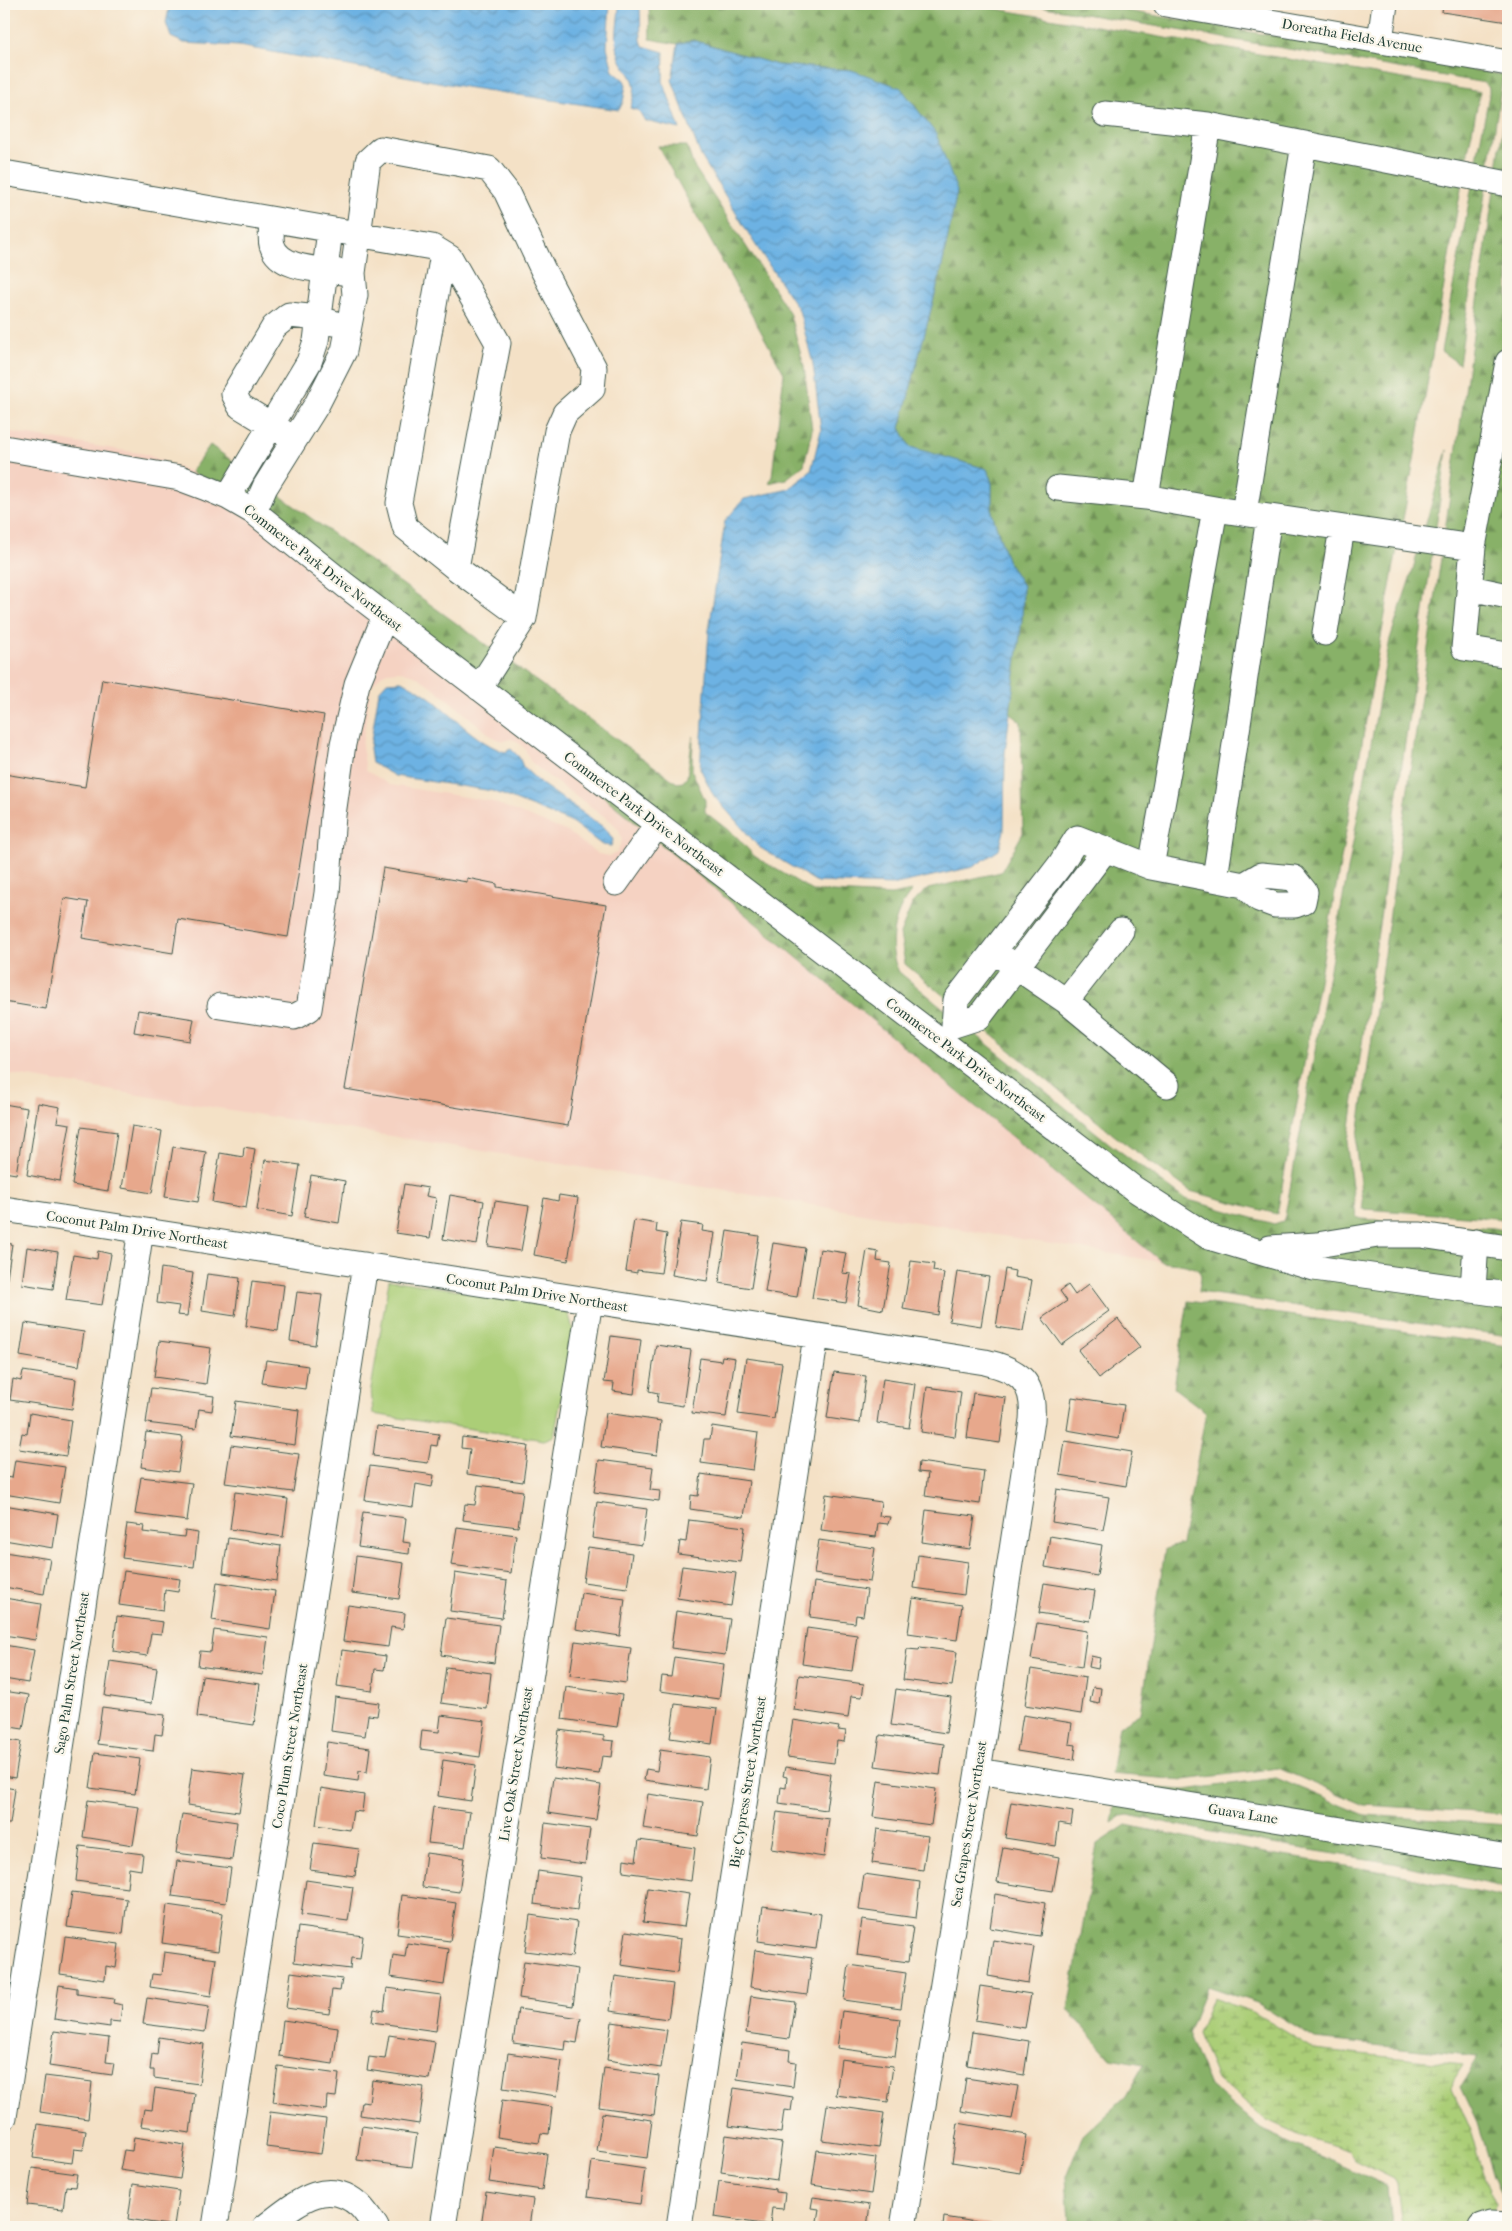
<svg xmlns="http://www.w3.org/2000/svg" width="1512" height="2231" font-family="'IM FELL French Canon',serif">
<defs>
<pattern id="forest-firs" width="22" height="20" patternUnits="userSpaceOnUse" patternTransform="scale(1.25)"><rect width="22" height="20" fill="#88b168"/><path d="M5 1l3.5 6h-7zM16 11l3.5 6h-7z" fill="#6f9156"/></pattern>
<pattern id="wetland-marsh" width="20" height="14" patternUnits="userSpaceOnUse" patternTransform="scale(1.25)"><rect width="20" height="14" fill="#abce77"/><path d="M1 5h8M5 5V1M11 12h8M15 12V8" fill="none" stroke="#8ba862"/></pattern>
<pattern id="water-waves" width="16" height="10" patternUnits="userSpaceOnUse" patternTransform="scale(1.25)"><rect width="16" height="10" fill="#6db2e3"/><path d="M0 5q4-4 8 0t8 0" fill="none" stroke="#5992b9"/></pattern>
</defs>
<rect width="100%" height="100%" fill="#fbf7ec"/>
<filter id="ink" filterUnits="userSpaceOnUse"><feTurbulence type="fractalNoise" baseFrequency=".02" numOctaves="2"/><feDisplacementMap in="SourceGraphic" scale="10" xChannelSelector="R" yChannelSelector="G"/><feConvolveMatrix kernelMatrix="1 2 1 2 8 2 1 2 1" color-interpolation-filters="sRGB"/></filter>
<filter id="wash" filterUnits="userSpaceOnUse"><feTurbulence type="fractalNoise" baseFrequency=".0096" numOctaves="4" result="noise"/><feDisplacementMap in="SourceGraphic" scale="20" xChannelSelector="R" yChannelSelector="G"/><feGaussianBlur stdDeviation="1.12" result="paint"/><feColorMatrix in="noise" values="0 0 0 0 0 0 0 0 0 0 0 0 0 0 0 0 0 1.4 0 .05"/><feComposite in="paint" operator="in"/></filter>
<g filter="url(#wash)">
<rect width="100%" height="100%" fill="#f4e1c6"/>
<path fill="#f5d2c2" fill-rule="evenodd" d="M4,431L145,454L191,472L307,549L1162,1262L4,1073ZM401,671L414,675L433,687L494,738L504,741L510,739L517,741L525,749L530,761L545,774L612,822L619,830L622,840L617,853L609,856L598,854L568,832L490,801L390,785L366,770L362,746L371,687L381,675L387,672Z"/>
<path fill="#abce77" stroke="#658656" d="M389,1280L557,1304L569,1315L574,1333L554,1436L544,1440L373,1414L371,1389Z"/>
<path fill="url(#forest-firs)" stroke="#54774e" d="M649,4H968L1480,92C1447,249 1426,408 1394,565L1277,1214L1190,1191L1115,1136L905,964L900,934L913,902L928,889L1001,872L1023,833L1021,722L1010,713L1022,619L1023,586L1007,560L992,513V483L987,469L910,447L900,428L941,271L957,191L852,70L777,65L693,40L678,44L650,39Z
M1027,4H1087L1503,75L1459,364L1441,351L1489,95V88L1485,83Z
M1508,109V1220L1495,1218L1363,1209L1356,1149L1505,113Z
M658,146H687L693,165L789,312L804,366L812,430L804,465L786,479L769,483L772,476L784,373Z
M210,445L677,783L683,782L687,777L693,736L692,771L705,800V812L737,837L754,856L813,891L891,895L912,891C893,912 886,947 899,972L1110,1144L1185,1199L1274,1224L1283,1221L1285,1216L1390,639L1413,569L1447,450L1347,1148L1356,1217L1362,1219L1494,1228L1508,1231V1336L1199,1292C1199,1287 1201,1281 1201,1276C1199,1263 1172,1264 1162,1262L307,549L191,472Z
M1188,1301L1508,1346V1814L1365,1805L1278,1768L1184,1780L1111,1774L1119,1726L1141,1713L1165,1549L1182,1544L1206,1412L1174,1388Z
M1276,1778L1365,1815L1508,1825V1888L1393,1863L1266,1843L1128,1815L1122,1816L1112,1823L1118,1785L1185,1790Z
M1126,1825L1264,1853L1391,1873L1508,1898V2202H1505L1493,2177L1477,2123L1460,2087L1479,2056L1315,2039L1257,2003L1207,1986L1188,2033L1210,2086L1262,2130L1388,2186L1392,2227L1245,2219L1243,2227H1067L1069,2221L1066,2177L1082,2137L1126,2096L1144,2064L1110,2058L1068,2009L1097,1844Z"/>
<path fill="url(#wetland-marsh)" stroke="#658656" d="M1212,1998L1253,2012L1314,2049L1463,2065L1453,2081L1452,2089L1469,2127L1485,2180L1496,2204L1491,2227H1402L1397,2184L1394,2179L1355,2160L1349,2152L1298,2135L1267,2121L1217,2079L1198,2033Z"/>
<path fill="url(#water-waves)" stroke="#46788c" d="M170,4H610L607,47L613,71L624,80L626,85L623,102L619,110L465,87L239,46L184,43L171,37L166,23Z
M619,4H640L641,40L643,46L664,52L663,81L680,129L645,121L639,111L630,108C644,72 621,76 617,47C615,34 619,17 619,4Z
M693,40L777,65L852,70L901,88L936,134L957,191L941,271L900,428L910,447L987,469L992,483V513L1007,560L1023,586L1022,619L1005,752L1004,831L999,850L973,867L892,885L817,882L759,847L714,796L700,768L709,630L725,521L744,499L789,489L811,471L821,430L813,364L799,310L755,244L701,156L672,80L678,44Z
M401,681C441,696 465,739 505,752L511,749L519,757L523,767L540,783L606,829L613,840L611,846L602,845L573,823L493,791L395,776L372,763L370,748L379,691L387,682Z"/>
<g id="blocks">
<path fill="#e7a88c" d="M1443,4H1508V22L1442,12Z
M102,679L324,715L288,937L178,919L173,953L82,938L88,902L64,898L46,1009L4,1002V774L85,787Z
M383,868L467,882V878L497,884V887L606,905L568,1126L345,1089Z
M138,1010L194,1019L190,1041L134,1032Z
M38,1103L60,1107L57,1122L70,1124L60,1181L27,1175Z
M4,1104L27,1108L16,1174L4,1172Z
M132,1126L162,1131L152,1193L122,1188Z
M81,1127L117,1132L108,1191L72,1185Z
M173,1147L206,1152L198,1202L165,1197Z
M244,1147L255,1149L246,1208L212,1202L220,1153L243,1157Z
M265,1160L300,1165L292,1216L257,1210Z
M311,1175L345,1181L339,1223L304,1217Z
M404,1184L428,1188L426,1196L436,1198L430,1238L396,1233Z
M450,1195L484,1201L477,1245L443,1239Z
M559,1195L578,1198L568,1261L534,1255L544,1198L558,1201Z
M495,1201L529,1206L521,1251L488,1246Z
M634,1220L657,1224L656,1232L667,1234L661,1273L637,1270V1273L626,1271Z
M681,1222L703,1225L702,1231L715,1233L707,1281L672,1275Z
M727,1231L759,1236L751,1288L719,1283Z
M4,1243L12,1244L5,1292H4Z
M773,1243L805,1248L797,1297L765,1292Z
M27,1247L58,1252L53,1289L22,1284Z
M820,1249L846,1253L842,1273L851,1274L846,1303L812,1298Z
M867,1250L878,1252L877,1261L891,1263L883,1310L858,1305Z
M98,1251L111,1254L102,1305L66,1300L73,1255L97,1259Z
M911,1261L934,1264L933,1271L944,1273L938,1315L903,1309Z
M161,1268L193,1273L187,1316L177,1315L179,1306L157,1303Z
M1005,1269L1015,1271L1014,1277L1032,1280L1023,1331L996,1327Z
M957,1272L989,1277L981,1326L949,1321Z
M207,1274L240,1278L235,1316L202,1311Z
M252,1281L284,1285L278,1331L246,1326Z
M1089,1284L1109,1311L1062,1345L1042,1318L1067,1301L1060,1291L1068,1285L1075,1295Z
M297,1292L322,1295L315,1345L290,1341Z
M1118,1319L1140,1347L1099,1378L1078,1350Z
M25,1323L84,1332L79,1366L20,1356Z
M611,1336L641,1340L634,1394L613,1391L614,1383L604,1382Z
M159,1341L211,1348L206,1384L154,1377Z
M656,1345L691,1350L683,1406L657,1402L658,1393L649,1391Z
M722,1356L735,1358L726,1417L692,1413L700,1358L721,1361Z
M746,1358L782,1363L774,1419L738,1414Z
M266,1360L308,1366L305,1389L262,1383Z
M23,1371L76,1379L72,1409L10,1400L13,1379L21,1381Z
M834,1372L866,1376L860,1423L827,1418Z
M883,1379L915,1384L909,1428L877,1423Z
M927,1387L961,1392L955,1437L921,1432Z
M151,1388L214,1396L212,1411L199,1409L196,1429L146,1423Z
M973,1393L1006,1398L1000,1443L967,1438Z
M1072,1397L1124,1405L1119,1439L1067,1430Z
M236,1401L299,1410L295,1445L231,1436Z
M30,1413L71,1420L66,1456L19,1449L22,1433L27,1434Z
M606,1413L661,1421L657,1455L601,1447Z
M377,1426L439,1434L437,1446L431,1445L428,1463L373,1456Z
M712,1426L758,1433L753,1470L701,1463L704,1439H710Z
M146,1432L183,1437L178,1472L141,1467Z
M462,1437L528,1446L523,1482L467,1474L470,1449L461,1448Z
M1065,1441L1132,1452L1126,1486L1060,1475Z
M231,1445L299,1454L293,1492L225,1483Z
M15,1460L65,1467L59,1503L4,1494V1477L12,1478Z
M599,1460L653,1467L650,1490L660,1491L659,1501L594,1492Z
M919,1462L984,1471L980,1504L925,1496L928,1473L918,1472Z
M370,1466L434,1475L432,1487L416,1484L413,1507L365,1500Z
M701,1474L749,1481L744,1517L690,1509L691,1495L698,1496Z
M141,1477L192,1483L187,1521L135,1514Z
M478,1485L523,1491L518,1527L463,1520L465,1504L475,1505Z
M1057,1489L1109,1497L1103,1530L1052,1522Z
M235,1492L288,1499L283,1537L230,1529Z
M826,1494L881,1502L879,1516L890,1517L888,1524L878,1523L876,1537L821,1530Z
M597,1502L647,1509L642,1545L592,1538Z
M4,1505L58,1514L53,1548L4,1540Z
M926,1510L975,1516L970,1549L922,1542Z
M363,1512L406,1518L403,1542L410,1543L409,1554L358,1547Z
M689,1520L745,1527L740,1562L678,1554L680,1541L686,1542Z
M127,1524L144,1526L143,1532L184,1537L185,1531L198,1533L194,1567L122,1558Z
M457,1527L516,1535L511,1573L451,1565Z
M1050,1536L1102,1545L1097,1576L1045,1567Z
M228,1538L281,1546L277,1581L223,1573Z
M819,1540L875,1548L870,1582L814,1574Z
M588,1547L632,1553L627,1588L583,1582Z
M4,1552L50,1559L44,1594L4,1587Z
M918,1555L968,1562L964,1595L914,1588Z
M356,1556L404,1563L399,1599L352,1593Z
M682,1566L736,1573L731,1606L677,1598Z
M124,1571L180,1579L178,1592L165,1590L163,1611L119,1605Z
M455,1573L507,1581L502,1618L450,1611Z
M217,1582L275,1591L270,1629L212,1620Z
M814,1582L867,1590L863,1616L856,1615L855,1623L810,1617Z
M1044,1583L1095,1591L1090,1621L1039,1613Z
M581,1593L625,1599L620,1636L576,1629Z
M4,1598L41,1604L35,1640L4,1635Z
M913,1598L962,1605L957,1640L908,1633Z
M348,1605L405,1613L403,1629L391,1627L388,1647L343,1641Z
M676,1611L730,1619L725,1655L671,1648Z
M117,1616L163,1622L161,1634L151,1633L147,1656L113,1651Z
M446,1618L499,1625L494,1663L441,1655Z
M1037,1623L1087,1631L1082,1667L1031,1659Z
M807,1628L857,1635L852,1671L802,1664Z
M214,1630L268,1637L263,1675L198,1666L200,1651L211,1652Z
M575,1641L631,1648L626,1683L570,1675Z
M4,1645L34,1650L28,1683L4,1679Z
M920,1647L957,1652L952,1686L903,1680L907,1649L919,1650Z
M342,1650L386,1656L384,1670L375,1669L372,1691L337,1686Z
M1091,1656L1100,1658L1098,1669L1089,1667Z
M674,1657L724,1664L719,1699L660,1691L662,1676L671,1677Z
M110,1661L157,1668L152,1703L105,1696Z
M446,1667L491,1673L487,1709L441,1703Z
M1031,1669L1086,1678L1081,1714L1025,1705Z
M799,1675L864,1684L862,1697L851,1696L848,1718L794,1710Z
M202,1676L260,1684L254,1725L197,1717Z
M566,1687L622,1695L617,1727L562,1719Z
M1093,1687L1101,1688L1099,1704L1090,1702Z
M896,1689L951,1697L946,1733L891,1725Z
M4,1691L29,1695L23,1729L4,1726Z
M335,1697L379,1703L377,1716L368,1715L365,1736L331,1731Z
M675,1704L717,1709L712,1744L670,1738Z
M102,1707L165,1715L162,1735L155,1734L153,1751L97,1744Z
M441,1715L485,1721L480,1757L420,1749L422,1730L439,1732Z
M1023,1715L1072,1723L1069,1744L1076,1745L1074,1760L1017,1751Z
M793,1720L839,1727L838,1730L846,1731L844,1742L837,1741L834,1763L787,1757Z
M559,1730L604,1736V1740L614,1741L612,1757L602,1756L599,1774L554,1768Z
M880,1735L944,1744L940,1775L875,1766Z
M4,1739L21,1742L15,1778L4,1776Z
M327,1742L370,1748L367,1772L359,1771L358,1781L323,1776Z
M660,1750L710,1757L706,1789L644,1780L646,1769L657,1771Z
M95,1753L140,1759L135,1794L90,1788Z
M443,1760L476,1765L471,1801L438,1796Z
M785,1767L831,1774L826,1810L779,1803L781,1787L786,1788L787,1777L783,1776Z
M192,1768L245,1775L239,1812L187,1805Z
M553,1778L601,1785L596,1820L548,1813Z
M878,1781L936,1789L931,1825L873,1817Z
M4,1787L15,1789L10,1824H4Z
M321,1788L364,1795L362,1812L353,1811L350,1830L316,1825Z
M648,1794L703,1802L698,1836L643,1828Z
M88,1800L139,1807L133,1845L83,1837Z
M1011,1802L1073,1812L1071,1825L1059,1823L1056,1846L1005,1838Z
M433,1807L470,1812L465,1847L428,1843Z
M777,1812L829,1819L824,1857L771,1849Z
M182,1814L237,1822L232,1860L176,1853Z
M545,1823L590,1829L585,1864L541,1858Z
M877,1829L928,1836L923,1870L872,1863Z
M639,1840L695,1848L691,1881L623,1872L624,1859L636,1861Z
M314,1843L359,1849L355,1876L310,1870Z
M80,1846L143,1854L141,1870L129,1868L127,1888L76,1881Z
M1003,1847L1059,1857L1053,1891L997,1882Z
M426,1853L464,1858L459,1892L422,1887Z
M177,1861L231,1868L226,1903L172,1896Z
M538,1871L581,1877L577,1910L534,1904Z
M864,1874L920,1882L916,1918L859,1910Z
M306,1880L353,1887L348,1921L301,1915Z
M648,1888L689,1894L684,1927L643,1922Z
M72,1892L127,1899L123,1934L67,1927Z
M995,1894L1045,1903L1040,1936L990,1928Z
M402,1895L456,1903L450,1941L397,1934Z
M167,1905L223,1913L218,1951L162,1943Z
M763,1906L821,1914L816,1949L758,1941Z
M530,1915L577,1922L572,1957L525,1951Z
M862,1920L913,1927L908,1962L857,1955Z
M298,1927L363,1936L360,1959L351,1958L350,1969L294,1962Z
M626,1931L681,1939L677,1973L621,1965Z
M65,1937L119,1944L116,1968L106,1966L105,1980L60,1974Z
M993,1940L1034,1947L1028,1983L988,1976Z
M407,1943L449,1949L444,1985L390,1977L393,1955L405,1957Z
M755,1950L812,1958L807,1995L750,1987Z
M164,1952L216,1959L211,1996L150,1987L152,1974L161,1975Z
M524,1961L578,1969L573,2006L519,1998Z
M849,1965L906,1973L901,2008L844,2000Z
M291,1972L342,1979L340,1991L332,1990L329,2014L286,2008Z
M615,1976L673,1984L668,2019L610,2011Z
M59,1985L77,1988V1994L114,1999L113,2003L122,2005L120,2022L110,2021V2027L54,2019Z
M980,1986L1031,1994L1025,2028L975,2020Z
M387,1988L441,1995L436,2031L372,2022L374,2009L384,2011Z
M751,1996L795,2002L789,2039L746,2033Z
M147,1998L209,2007L205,2032L143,2024Z
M518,2009L581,2018L577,2043L566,2041L565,2050L513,2043Z
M842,2011L900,2019L895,2056L837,2048Z
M283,2020L338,2028L333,2064L279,2056Z
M612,2022L667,2030L661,2068L607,2060Z
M54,2031L109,2038L106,2062L114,2063L112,2075L49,2066Z
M972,2032L1029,2041L1024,2075L967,2065Z
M389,2035L435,2042L429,2079L367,2070L369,2057L385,2059Z
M159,2037L204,2044L199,2084L154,2078V2070H150L152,2054L157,2055Z
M742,2043L790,2050L789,2061L796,2062L793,2087L737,2079Z
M508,2053L562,2061L557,2096L503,2088Z
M841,2059L893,2066L888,2102L836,2095Z
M278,2066L339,2074L336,2097L327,2096L326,2110L273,2102Z
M604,2068L659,2076L654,2115L599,2107Z
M45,2076L92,2082L88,2119L40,2112Z
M966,2078L1018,2086L1012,2119L961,2111Z
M372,2080L424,2087L419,2124L360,2115L362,2102L369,2103Z
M155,2088L195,2094L190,2133L141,2126L144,2109L152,2110Z
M734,2088L793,2097L791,2111L784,2110L781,2133L728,2126Z
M502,2100L552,2107L549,2134L541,2133L539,2143L497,2137Z
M827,2105L884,2113L879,2148L822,2140Z
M270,2112L326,2119L321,2154L266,2147Z
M602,2113L652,2120L647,2158L597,2151Z
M958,2123L1027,2135L1020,2173L952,2162Z
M38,2124L86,2131L83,2150L74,2149L72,2163L33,2158Z
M362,2126L417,2134L412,2167L357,2160Z
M726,2135L782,2143L777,2180L721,2172Z
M134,2137L185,2145L180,2179L120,2170L124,2150L132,2151Z
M494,2147L547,2154L542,2190L489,2182Z
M817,2150L876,2158L871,2194L812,2185Z
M592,2161L645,2169L640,2204L587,2197Z
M32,2168L77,2174L75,2187L66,2186L63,2209L27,2205Z
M719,2181L775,2189V2192L785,2193L783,2209L772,2208L770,2225L714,2217Z
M133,2184L179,2191L174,2226L128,2219Z
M486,2192L533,2199L529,2227H481Z
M813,2197L870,2205L867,2227H816L819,2209L811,2208Z
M944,2217L995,2225V2227H943Z"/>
</g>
</g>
<g filter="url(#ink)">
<use href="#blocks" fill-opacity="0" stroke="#3f564a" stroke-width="1"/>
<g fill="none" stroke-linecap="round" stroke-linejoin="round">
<defs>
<path id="minor" d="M1166,4L1508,63
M1380,41L1385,4
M1105,114L1208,125
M4,173L432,247L450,258L498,343L456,568L405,527L399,503L443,254
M272,221C272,228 270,238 272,245C279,270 321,269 341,272
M286,434L240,406L234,394L274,327L289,315L319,318L333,323
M4,448L180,478L204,487L228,497L254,512L345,585L1133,1188L1209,1237L1314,1268L1508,1295
M1058,488L1146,497
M228,497L309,362L316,341L330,230
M1215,509L1146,497L1208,125L1508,184
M254,512L265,487L317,404L344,351L355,295L353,273L368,161L381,149L489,169L506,191L543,270L594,368L592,389L565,413L557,431L524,618L456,568
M1244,513L1304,144
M1473,547L1508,362
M1470,588L1508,596
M1325,633L1342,528
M479,688L524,618
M1105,850L979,1017L954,1025L956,1000L1060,865L1077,838L1151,867L1244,885L1259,899L1275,905H1295L1303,902L1305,892L1294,878L1261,875L1244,885
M1151,867L1215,509L1473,547L1464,648L1508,655
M1215,878L1269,517
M616,883L658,824
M1002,957L1066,1001L1121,931
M1066,1001L1167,1085
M220,1006L294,1017L309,1009L327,893L333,815L343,744L357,684L385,616
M4,1209L985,1362C1020,1370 1035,1382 1032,1420L978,1771L903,2227
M1270,1248L1317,1245L1378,1235H1421L1508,1248
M1473,1290L1476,1242
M978,1771L1508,1857
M4,2117L141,1230
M215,2227L365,1265
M265,2227C293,2206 326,2174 360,2206C366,2212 371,2220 376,2227
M443,2227L590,1301
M679,2227L816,1336
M1481,2227L1490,2224L1508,2225"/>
</defs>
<use href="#minor" stroke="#3f564a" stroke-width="27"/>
<use href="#minor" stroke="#fff" stroke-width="25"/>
</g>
</g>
<g text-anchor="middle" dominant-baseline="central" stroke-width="4.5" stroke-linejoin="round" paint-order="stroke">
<g font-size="14" fill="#1f3d34" stroke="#fbf7ec">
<text transform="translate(1352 36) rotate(10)">Doreatha Fields Avenue</text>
<text transform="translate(323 568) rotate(38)">Commerce Park Drive Northeast</text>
<text transform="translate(644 814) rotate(37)">Commerce Park Drive Northeast</text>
<text transform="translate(966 1060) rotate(37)">Commerce Park Drive Northeast</text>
<text transform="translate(137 1230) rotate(9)">Coconut Palm Drive Northeast</text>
<text transform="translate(537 1293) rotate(9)">Coconut Palm Drive Northeast</text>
<text transform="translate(72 1673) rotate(-81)">Sago Palm Street Northeast</text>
<text transform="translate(290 1746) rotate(-81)">Coco Plum Street Northeast</text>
<text transform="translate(516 1764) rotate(-81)">Live Oak Street Northeast</text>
<text transform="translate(748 1782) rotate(-81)">Big Cypress Street Northeast</text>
<text transform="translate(1243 1814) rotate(9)">Guava Lane</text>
<text transform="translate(969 1824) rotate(-81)">Sea Grapes Street Northeast</text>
</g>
</g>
<rect width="1512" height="2231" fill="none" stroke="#fbf7ec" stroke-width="20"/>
</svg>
